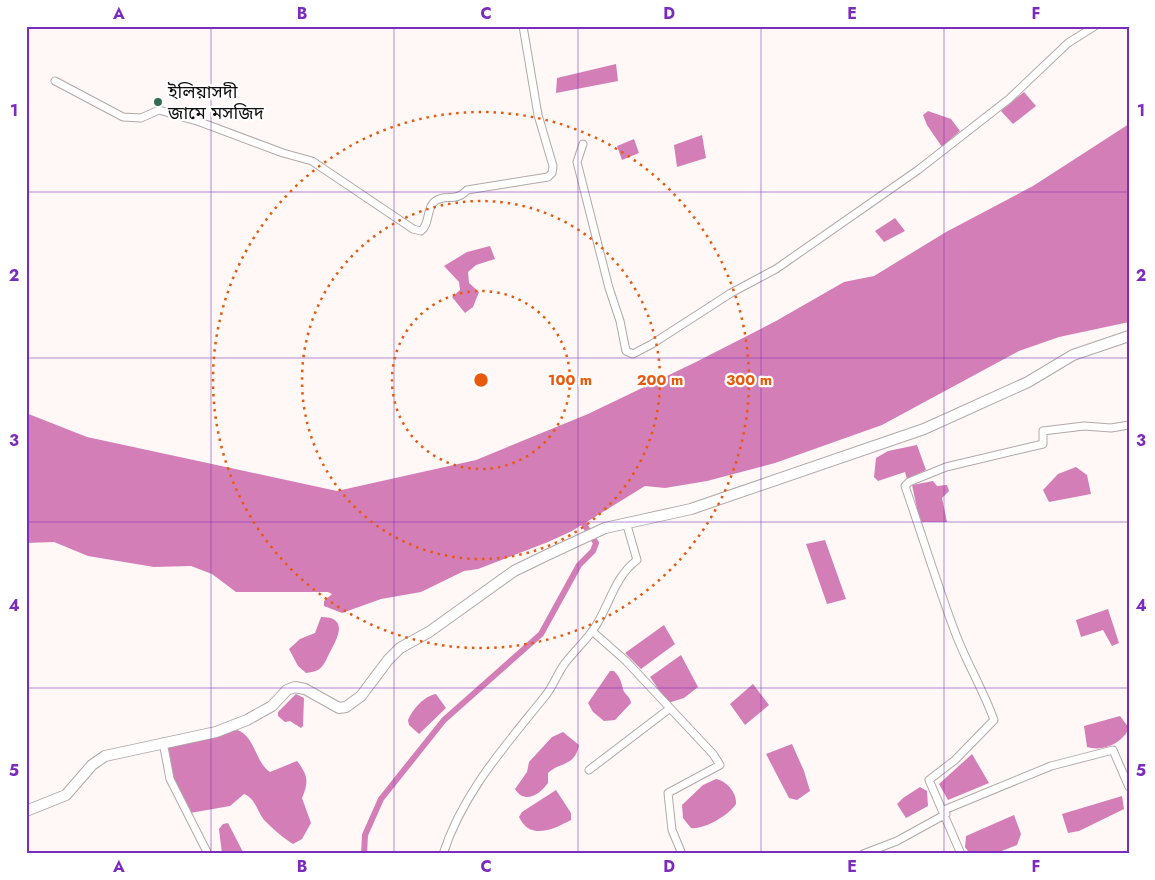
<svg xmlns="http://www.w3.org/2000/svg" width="1155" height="880" font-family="Jost,'Noto Sans Bengali',sans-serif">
<rect width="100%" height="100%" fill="#fff8f6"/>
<path fill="#d47eb7" d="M616,64L618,81L556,93L557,78Z
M1024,92L1036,106L1013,124L1001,111Z
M928,111L951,119L960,131L942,147L927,125L923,115Z
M1129,124V322L1059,337L1019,351L882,425L775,463L707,481L665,488L645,486L572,531L548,542L478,569L464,571L421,592L381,599L342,613L324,606V601L332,594L328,592H236L212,574L191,566L154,567L88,556L54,542L26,543V413L87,437L337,491L476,460L588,414L696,362L776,321L844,282L874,276L946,232L1033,186Z
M702,135L706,158L677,167L674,145Z
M634,139L639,153L622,160L617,146Z
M895,218L905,231L884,242L875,231Z
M490,246L495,259L476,265L468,272L469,283L479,292L473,307L465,313L452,297L460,290L459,282L444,266L467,252Z
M917,445L926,470L907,479L905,472L878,481L874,477L876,458L888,451Z
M1076,467L1087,475L1091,494L1049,502L1043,490L1058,474Z
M933,481L937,486L947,485L949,491L942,498L947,522H920L912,485Z
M825,540L846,599L827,604L806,544Z
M1108,609L1119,643L1112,646L1103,630L1081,637L1076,620Z
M321,617C350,617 337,639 329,654C326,660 324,666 318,670C314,672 310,672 306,673L298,666L289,649L300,639L315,633Z
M664,625L675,644L641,669L625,653Z
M681,655L698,687L684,698L668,703L650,677Z
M610,671H614C620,677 621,681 623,689C624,694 630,696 631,703L615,720L604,721L593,712L588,703Z
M753,684L769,705L745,725L730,704Z
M296,694L304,698L303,726L301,728L290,721L285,722L278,716V712Z
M436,694L446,708L419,734L409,725L408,720C413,709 424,696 436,694Z
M1120,716L1129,728C1123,743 1103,752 1087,747L1084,726Z
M237,730C255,736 255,762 270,772L297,761C308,775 309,782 302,798L311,823L302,839L293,844C283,838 272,828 264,820C257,811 256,799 244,794L230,806L190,813L188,810L174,779L168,746Z
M563,732L579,745C575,767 559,762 548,773V783C540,794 525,805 515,789L527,772L529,762L552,737Z
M792,744L804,771L810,791L797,800L789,798L766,754Z
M972,754L989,783L948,800L939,784Z
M716,779C727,781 737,793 736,804C729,815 704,830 691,828L683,818L682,805L703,785Z
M920,787L927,791L928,806L906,818L897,804L903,798Z
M556,790L571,813V820C554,829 530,841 519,817L522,812Z
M1122,796L1124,809L1079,831L1068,833L1062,814Z
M1014,815L1021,834L1017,845L994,854H970L965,847L966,836Z
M228,823L244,854H222L219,829L223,824Z"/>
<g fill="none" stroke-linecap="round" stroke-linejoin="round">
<path stroke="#d47eb7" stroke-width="6" d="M364,854L365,835L381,799L444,720L541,634L579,565L593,551L596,543L580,518"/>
<defs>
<path id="street" d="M55,81L123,117L141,118L159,110L200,122L283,153L312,161L413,229L421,231C430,224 426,210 434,202C444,193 456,203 467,190L548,177L552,173L553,166L538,115L523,26
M583,144L577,162L609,288L620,321L626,351L633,354L652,344L731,293L776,269L918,170L1009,99L1068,43L1095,26
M592,631L626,661L713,754L720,765L668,793L672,830L682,854
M163,742L170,779L208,854
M589,770L669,709
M944,810L1051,766L1113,750L1129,787
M443,854C463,792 506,745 546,695C553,686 557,675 563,666C572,653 584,643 593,630C609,608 613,578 637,560L626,522
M863,854L897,841L946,814
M961,854L929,780L955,760L994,720C983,689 966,662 955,632C937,584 922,535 905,486L909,482L946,467L1043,444V431L1084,426L1111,428L1129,425"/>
<path id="secondary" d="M26,811L66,795L92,765L105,756L216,732L247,720L272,706L287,690L295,687L305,689L339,708L346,707L361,696L388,660L400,648L429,632L514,571L547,555L605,528L691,509L924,429L1028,382L1073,355L1129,336"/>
</defs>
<use href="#street" stroke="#afa9a7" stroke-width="9"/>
<use href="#secondary" stroke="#afa9a7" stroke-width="12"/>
<use href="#street" stroke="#fff" stroke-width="7"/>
<use href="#secondary" stroke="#fff" stroke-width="10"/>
</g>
<path fill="none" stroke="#7b2cbf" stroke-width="1" stroke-opacity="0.55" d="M211,26V854M394,26V854M578,26V854M761,26V854M944,26V854M26,192H1129M26,358H1129M26,522H1129M26,688H1129"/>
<g fill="none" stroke="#e8590c" stroke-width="2.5" stroke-dasharray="2.5 5">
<circle cx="481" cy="380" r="89"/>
<circle cx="481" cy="380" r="179"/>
<circle cx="481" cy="380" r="268"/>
</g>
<circle fill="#346d55" stroke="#fff" stroke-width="2" cx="158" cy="102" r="5"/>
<g text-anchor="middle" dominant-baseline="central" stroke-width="4.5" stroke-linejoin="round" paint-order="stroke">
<g font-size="18" fill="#0e0c0c" stroke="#fff" text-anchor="start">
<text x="168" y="92">ইলিয়াসদী<tspan x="168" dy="21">জামে মসজিদ</tspan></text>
</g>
</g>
<circle cx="481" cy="380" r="8" fill="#e8590c" stroke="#fff" stroke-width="2.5"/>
<g font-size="15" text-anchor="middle" font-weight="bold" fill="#e8590c" stroke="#fff" stroke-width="4.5" stroke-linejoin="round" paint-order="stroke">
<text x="570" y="385">100 m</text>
<text x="660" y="385">200 m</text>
<text x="749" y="385">300 m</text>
</g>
<rect width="1155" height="880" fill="none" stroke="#ffffff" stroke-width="55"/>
<rect x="28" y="28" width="1100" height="824" fill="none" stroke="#7b2cbf" stroke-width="2"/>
<g font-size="16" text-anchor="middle" font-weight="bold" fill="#7b2cbf">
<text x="119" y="19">A</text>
<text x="302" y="19">B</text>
<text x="486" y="19">C</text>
<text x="669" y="19">D</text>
<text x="852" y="19">E</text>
<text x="1036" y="19">F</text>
<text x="14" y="116">1</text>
<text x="1141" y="116">1</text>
<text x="14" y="281">2</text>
<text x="1141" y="281">2</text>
<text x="14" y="446">3</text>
<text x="1141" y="446">3</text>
<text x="14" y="611">4</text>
<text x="1141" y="611">4</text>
<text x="14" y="776">5</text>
<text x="1141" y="776">5</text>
<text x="119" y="872">A</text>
<text x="302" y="872">B</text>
<text x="486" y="872">C</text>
<text x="669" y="872">D</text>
<text x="852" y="872">E</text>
<text x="1036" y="872">F</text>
</g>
</svg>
